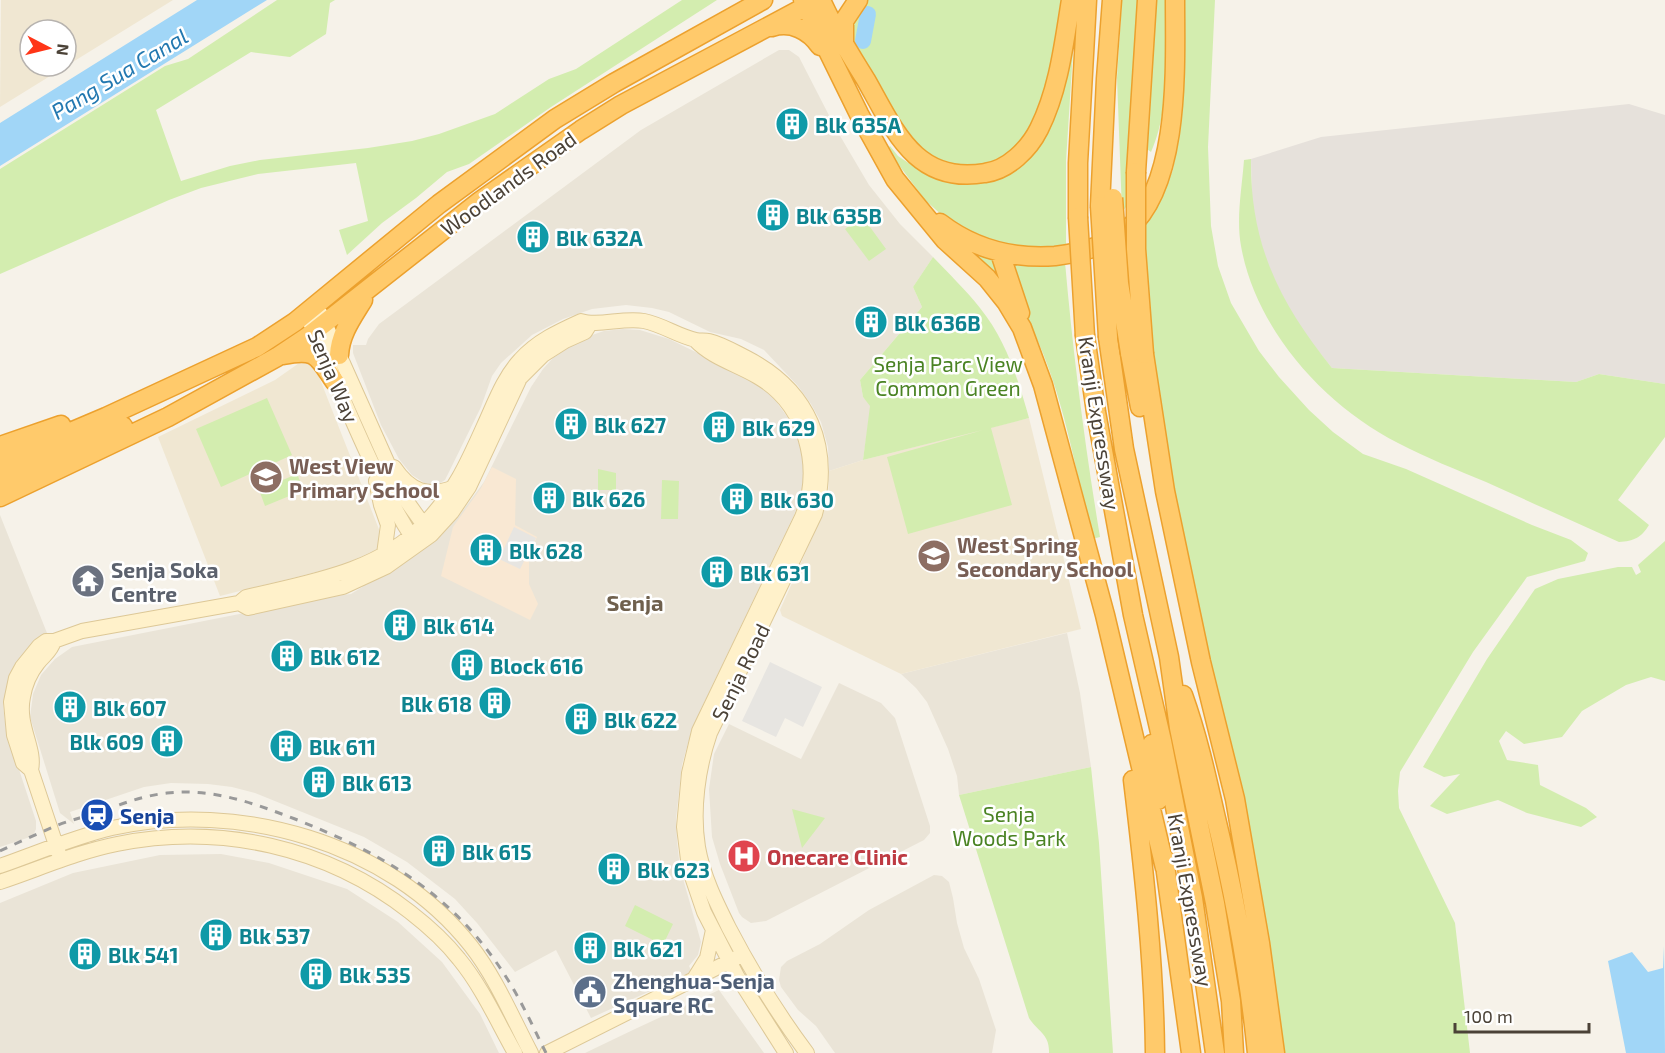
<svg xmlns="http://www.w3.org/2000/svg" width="1665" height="1053" font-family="'Exo 2',sans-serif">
<rect width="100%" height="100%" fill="#f6f2e9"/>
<path fill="#eae4d7" d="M779,50H789L799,57L836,129L869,185L900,224L933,257L913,287L922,307L860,380L863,397L871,405L863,460L829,471L828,447L821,422L811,404L798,386L764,350L741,339L710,332L669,312L652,308L626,305L592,309L563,319L532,335L501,363L492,376L481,407L445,480L437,485H431L426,484L412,475L399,459L381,425L353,353V345H366L368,339L379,324L641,130Z
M623,329L640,330L669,339L757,382L775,400L794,426L804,461L803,489L794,515L701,709L688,743L682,765L676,819L677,841L680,868L701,942L698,955L689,966L692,972L591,1018L556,950L515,972L477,923L455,899L407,862L364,837L255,793L232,787L208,784L171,783L144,787L70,812L74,824L60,813L30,717L33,694L41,675L55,659L72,647L326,597L351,594L425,548L458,517L484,482L531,387L543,369L553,358L583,338L604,331Z
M0,515L47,633L34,643L18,661L12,673L3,705L6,730L36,821V829L33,836L0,847Z
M1067,633L1080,693L1091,767L959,795L957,776L948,749L927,702L916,688L901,674Z
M839,683L881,703L895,718L930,826V833L924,840L766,921L751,923L742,917L739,913L720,864L712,837L709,789L714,754L729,724L801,759Z
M221,854L269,863L347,889L398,922L442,962L480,1014L499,1053H0V903L73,873L160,855Z
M934,875L942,876L949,882L953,898L957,923L964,948L979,979L996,1030L992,1053H835L816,1026L798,1010L781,987L779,980L781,967L787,961L820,944L869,910Z
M719,990L764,1053H585L635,1029Z"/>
<path fill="#f9e8d3" d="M492,467L516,479L515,525L537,537L529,554V584L538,604L530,620L441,576L453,527L481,488Z"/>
<path fill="#e6e1db" d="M1629,104L1665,115V384L1599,374L1576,382L1332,368L1304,333L1286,303L1269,268L1258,234L1252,205L1251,159L1321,137Z"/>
<path fill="#f0e7d2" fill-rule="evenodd" d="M1,0H173L0,107ZM30,30H66V66H30Z
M302,361L314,364L382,537L378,549L340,566L220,596L158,437L275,380Z
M1029,418L1081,629L901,674L782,616L780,610L828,502L829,471L863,460Z"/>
<path fill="#d3edaf" d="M277,0H335L330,3L326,34L290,57L251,52L156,110L181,181L230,166L260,160L368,148L412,141L439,134L495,114L549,79L576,69L682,0H717L551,107L469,164L447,172L416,198L382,223L347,255L339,230L368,221L356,163L258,174L201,188L169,200L0,274V169L165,66L188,59Z
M863,0H1063L1075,20L1066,161V249L1056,251L984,242L944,217L925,200L887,149L890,146L898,156L922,172L930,160L921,155L871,82L847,29Z
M1122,0H1141L1126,207L1122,212L1117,78Z
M1153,0H1166C1166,48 1171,107 1151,152L1143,146Z
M1183,0H1215L1208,147L1211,226L1218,266L1231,303L1259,351L1279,377L1309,410L1333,432L1363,454L1406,469L1532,525L1571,540L1588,553L1585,561L1527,577L1473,652L1400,772L1398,791L1399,808L1455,923L1470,1053H1282L1211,671L1161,428L1148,347L1143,254L1147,216L1163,192L1173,170L1181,120Z
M1251,159C1250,244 1279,302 1332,368L1576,382L1599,374L1665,384V437L1618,500L1649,525C1641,538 1634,541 1619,542C1575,522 1530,502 1486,482C1457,470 1427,458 1398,443C1324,405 1256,330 1241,246C1236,218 1242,188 1244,160Z
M862,216L886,249L869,261L845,229Z
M976,250L1065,262C1073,354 1085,446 1100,537L1092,539C1075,467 1060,372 1021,309C1010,291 986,270 972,254Z
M933,257C949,274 966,290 980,308C1006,340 1018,379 1029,418L991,428L1012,505L908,534L887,457L983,430L863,460L870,406L863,397L860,380L922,307L913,287Z
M267,398L292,455L221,487L196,429Z
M598,469L616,473V490H598Z
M297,474L304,490L265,506L259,490Z
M662,480L679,481L678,519H661Z
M1665,541V681L1651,677L1626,685L1582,711L1562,737L1524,744L1506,731L1499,741L1507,760L1538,765L1540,785L1586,808L1597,817L1581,827L1527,813L1498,800L1447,814L1430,806L1460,774L1444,777L1423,767L1487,659L1535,589L1558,579L1618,567H1632L1636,575L1641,572L1638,565Z
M1091,767L1099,843L1113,1053H1049C1050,1034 1037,1031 1029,1018L959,795Z
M792,809L825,818L802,848Z
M635,905L673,924L663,945L625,926Z"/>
<path fill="#e7e5e1" d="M514,527L536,538L520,569L499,559Z
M770,662L822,687L803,727L785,718L776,737L742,721Z"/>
<path fill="#a1d6f7" d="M197,0H267L0,166V123Z
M1664,946L1665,1053H1626L1608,961L1632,952L1648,972L1663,968Z"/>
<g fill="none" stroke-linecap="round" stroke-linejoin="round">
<path stroke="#a1d6f7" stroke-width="16" d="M863,41L868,14"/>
<defs>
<path id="secondary" d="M305,314C319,336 326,361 337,385C360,438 383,493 415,542
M321,314L397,484L408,503L428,531
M695,340C712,358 736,364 758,377C806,405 822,467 802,517L699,731L689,773L684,827L689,868L704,912L737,976L786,1053
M394,467C410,491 428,498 454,487
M376,481L381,505L388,525L384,554
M239,603L248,608L343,587L386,567L431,535L452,512L469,487L520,378L543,355L565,341L585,332L590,324
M31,770C36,748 17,726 23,697C25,685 30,673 38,663C44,655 51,652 54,641
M61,860L31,770L23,763L14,735L11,702L16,678L22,667L39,646L46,641H54L82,631L239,603L246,597C309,582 377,572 424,524C456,491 469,459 487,419C496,399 505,376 520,360C537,341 559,331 581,321C598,327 623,317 644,321C663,325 678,336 696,340C700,341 705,340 709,341C722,344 735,352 747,358C809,390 833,446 815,514L710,733C698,768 692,810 698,847C703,876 716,902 729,928C752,972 777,1013 807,1053
M0,866C37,853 74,837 112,828C239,800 389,842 471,946C496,978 512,1017 531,1053
M0,882C39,869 77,852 117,844C220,823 327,847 410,912C428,926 445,941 459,959C482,987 497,1021 515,1053
M694,979L707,958L713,930
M547,1053L736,958"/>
<path id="highway" d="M803,0L859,114L895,179L945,240L987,278L1007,303L1022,328L1043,385L1105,615L1165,868
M821,0C833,28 850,54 866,80C894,129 915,185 985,173C1008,170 1029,149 1039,129C1059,89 1064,43 1071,0
M772,27C791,21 809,30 820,46
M844,43V21L858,0
M1136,172L1147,0
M1100,206L1106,79L1112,0
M1078,217V163L1087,0
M940,223C974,249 1013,259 1055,256C1080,253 1107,246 1127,230C1181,184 1175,65 1175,0
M1000,253L1020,313
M1085,336L1096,412L1133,615L1162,741L1193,898L1215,1053
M1108,337L1124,449L1169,657L1179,728L1215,903L1231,1001L1234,1053
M1130,353L1140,407
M1144,354L1165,491L1201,662L1235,799L1260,943L1275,1053
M283,355C317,348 317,356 335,382
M339,355C340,334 352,318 363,300
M0,446L61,425
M0,462L106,417L257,347L295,322L439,204L555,119L614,83L763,0
M0,478L123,426
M0,497L168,417L277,357L307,337L480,201L581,130L621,105L818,0
M1183,695C1197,734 1206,774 1215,814C1234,893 1249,972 1257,1053
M1152,744L1158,800
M1133,780C1144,871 1154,962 1155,1053
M1164,858L1191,1053"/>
</defs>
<use href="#secondary" stroke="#ddc897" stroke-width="16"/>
<use href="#highway" stroke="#eca12e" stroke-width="21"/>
<use href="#secondary" stroke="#fff1ca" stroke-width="14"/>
<use href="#highway" stroke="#ffca6b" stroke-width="18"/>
<path stroke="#999" stroke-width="3" stroke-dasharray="8 8" stroke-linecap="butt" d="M0,851C19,842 39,833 58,825C71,820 84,817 97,813C121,804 142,796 167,793C213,788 253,803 295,819C386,855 455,895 508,980C523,1004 534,1029 546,1053"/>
<defs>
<path id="highway-bridge" d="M1136,172V249L1144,354
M1113,198L1119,283L1130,353
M1100,206L1108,337
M1078,217L1085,336"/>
</defs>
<use href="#highway-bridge" stroke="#eca12e" stroke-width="21" stroke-linecap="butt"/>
<use href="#highway-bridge" stroke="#ffca6b" stroke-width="18"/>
</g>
<defs>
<symbol id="building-disc" viewBox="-11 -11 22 22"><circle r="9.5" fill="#0f9aa8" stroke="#fff"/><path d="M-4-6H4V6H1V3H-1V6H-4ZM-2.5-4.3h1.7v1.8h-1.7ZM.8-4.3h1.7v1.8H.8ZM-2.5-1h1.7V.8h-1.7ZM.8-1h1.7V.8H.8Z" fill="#fff"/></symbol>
<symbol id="school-disc" viewBox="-11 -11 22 22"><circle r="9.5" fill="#8d6e63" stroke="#fff"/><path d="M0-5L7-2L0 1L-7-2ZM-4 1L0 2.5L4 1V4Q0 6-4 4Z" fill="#fff"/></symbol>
<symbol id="temple-disc" viewBox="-11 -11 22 22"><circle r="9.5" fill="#6b7280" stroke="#fff"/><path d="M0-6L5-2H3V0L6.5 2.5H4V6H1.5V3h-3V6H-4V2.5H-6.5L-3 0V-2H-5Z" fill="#fff"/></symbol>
<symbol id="station-disc" viewBox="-11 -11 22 22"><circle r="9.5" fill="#1a4fb4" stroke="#fff"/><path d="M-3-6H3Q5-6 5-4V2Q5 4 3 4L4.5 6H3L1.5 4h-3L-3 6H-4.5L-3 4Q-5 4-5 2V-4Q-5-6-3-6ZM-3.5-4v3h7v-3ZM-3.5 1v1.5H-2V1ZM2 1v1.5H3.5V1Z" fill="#fff"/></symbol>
<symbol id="hospital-disc" viewBox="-11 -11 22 22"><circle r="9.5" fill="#e0444e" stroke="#fff"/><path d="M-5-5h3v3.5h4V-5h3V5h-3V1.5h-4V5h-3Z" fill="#fff"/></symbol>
<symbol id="civic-disc" viewBox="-11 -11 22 22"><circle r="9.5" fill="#5c6f8a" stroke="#fff"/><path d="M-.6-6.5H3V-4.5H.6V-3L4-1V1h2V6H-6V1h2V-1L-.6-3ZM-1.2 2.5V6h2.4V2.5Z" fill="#fff"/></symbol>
</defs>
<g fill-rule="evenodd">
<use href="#building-disc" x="773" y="105" width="38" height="38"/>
<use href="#building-disc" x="754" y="196" width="38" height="38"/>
<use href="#building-disc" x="514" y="218" width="38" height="38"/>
<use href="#building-disc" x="852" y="303" width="38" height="38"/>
<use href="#building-disc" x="552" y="405" width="38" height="38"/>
<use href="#building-disc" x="700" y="408" width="38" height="38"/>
<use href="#school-disc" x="247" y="458" width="38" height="38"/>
<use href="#building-disc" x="530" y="479" width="38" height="38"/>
<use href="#building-disc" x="718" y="480" width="38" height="38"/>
<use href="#building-disc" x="467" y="531" width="38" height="38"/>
<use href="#school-disc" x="915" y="537" width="38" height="38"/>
<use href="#building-disc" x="698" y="553" width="38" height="38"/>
<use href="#temple-disc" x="69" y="562" width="38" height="38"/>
<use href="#building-disc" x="381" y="606" width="38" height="38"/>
<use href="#building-disc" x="268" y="637" width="38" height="38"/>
<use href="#building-disc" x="448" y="646" width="38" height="38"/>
<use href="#building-disc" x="476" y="684" width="38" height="38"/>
<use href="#building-disc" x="51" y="688" width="38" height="38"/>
<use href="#building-disc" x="562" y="700" width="38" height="38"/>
<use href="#building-disc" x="148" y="722" width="38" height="38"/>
<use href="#building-disc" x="267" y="727" width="38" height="38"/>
<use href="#building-disc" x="300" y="763" width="38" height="38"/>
<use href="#station-disc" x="78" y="796" width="38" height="38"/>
<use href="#building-disc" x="420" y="832" width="38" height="38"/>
<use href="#hospital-disc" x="725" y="837" width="38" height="38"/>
<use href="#building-disc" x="595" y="850" width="38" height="38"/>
<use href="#building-disc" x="197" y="916" width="38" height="38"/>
<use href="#building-disc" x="571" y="929" width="38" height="38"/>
<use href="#building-disc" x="66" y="935" width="38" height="38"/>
<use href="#building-disc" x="297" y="955" width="38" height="38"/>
<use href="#civic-disc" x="571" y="973" width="38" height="38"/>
</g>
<g text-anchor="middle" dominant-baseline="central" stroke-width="5" stroke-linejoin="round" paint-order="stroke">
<g font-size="21" font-weight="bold" fill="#0d838f" stroke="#fff" text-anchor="start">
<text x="815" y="124">Blk 635A</text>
<text x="796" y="215">Blk 635B</text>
<text x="556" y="237">Blk 632A</text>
<text x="894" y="322">Blk 636B</text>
<text x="594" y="424">Blk 627</text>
<text x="742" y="427">Blk 629</text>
<text x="572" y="498">Blk 626</text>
<text x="760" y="499">Blk 630</text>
<text x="509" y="550">Blk 628</text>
<text x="740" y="572">Blk 631</text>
<text x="423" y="625">Blk 614</text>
<text x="310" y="656">Blk 612</text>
<text x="490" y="665">Block 616</text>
<text x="472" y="703" text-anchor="end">Blk 618</text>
<text x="93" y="707">Blk 607</text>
<text x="604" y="719">Blk 622</text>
<text x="144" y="741" text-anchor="end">Blk 609</text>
<text x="309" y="746">Blk 611</text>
<text x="342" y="782">Blk 613</text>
<text x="462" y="851">Blk 615</text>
<text x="637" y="869">Blk 623</text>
<text x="239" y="935">Blk 537</text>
<text x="613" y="948">Blk 621</text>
<text x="108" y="954">Blk 541</text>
<text x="339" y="974">Blk 535</text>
</g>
<g font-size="21" fill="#4b4237" stroke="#fff">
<text transform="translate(508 183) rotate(-36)">Woodlands Road</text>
<text transform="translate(334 376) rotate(67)">Senja Way</text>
<text transform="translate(1100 423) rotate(81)">Kranji Expressway</text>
<text transform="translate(740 672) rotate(-64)">Senja Road</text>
<text transform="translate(1191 900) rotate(80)">Kranji Expressway</text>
</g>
<g font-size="21" fill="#4a8323" stroke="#fff">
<text x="948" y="363">Senja Parc View<tspan x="948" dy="24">Common Green</tspan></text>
<text x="1009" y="813">Senja<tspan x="1009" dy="24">Woods Park</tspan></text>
</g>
<g font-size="21" font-weight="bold" fill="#785e54" stroke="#fff" text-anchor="start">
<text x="289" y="465">West View<tspan x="289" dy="24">Primary School</tspan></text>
<text x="957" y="544">West Spring<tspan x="957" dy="24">Secondary School</tspan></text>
</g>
<g font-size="21" font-weight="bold" fill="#5b616d" stroke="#fff" text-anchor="start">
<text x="111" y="569">Senja Soka<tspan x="111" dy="24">Centre</tspan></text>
</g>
<g font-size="21" font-weight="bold" fill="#164399" stroke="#fff" text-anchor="start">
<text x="120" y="815">Senja</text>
</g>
<g font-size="21" font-weight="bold" fill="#be3a42" stroke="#fff" text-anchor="start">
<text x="767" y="856">Onecare Clinic</text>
</g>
<g font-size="21" font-weight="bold" fill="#4e5e75" stroke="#fff" text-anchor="start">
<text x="613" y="980">Zhenghua-Senja<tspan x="613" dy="24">Square RC</tspan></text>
</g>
<g font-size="22" font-style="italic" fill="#2278b0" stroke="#fff">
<text transform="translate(119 73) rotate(-31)">Pang Sua Canal</text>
</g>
<g font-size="22" font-weight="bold" fill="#6f604d" stroke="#fff">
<text x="635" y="602">Senja</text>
</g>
</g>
<g transform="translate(48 48) rotate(97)"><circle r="28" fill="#ffffff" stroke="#b7b3af" stroke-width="1.5"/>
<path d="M0-4.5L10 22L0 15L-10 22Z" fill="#ff3517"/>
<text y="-9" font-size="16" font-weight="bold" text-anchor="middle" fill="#4b4237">N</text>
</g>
<path d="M1455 1023v9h134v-9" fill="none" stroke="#4b4237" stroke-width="3"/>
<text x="1464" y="1023" font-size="18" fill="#4b4237" stroke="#ffffff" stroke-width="4.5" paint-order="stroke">100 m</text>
</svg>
